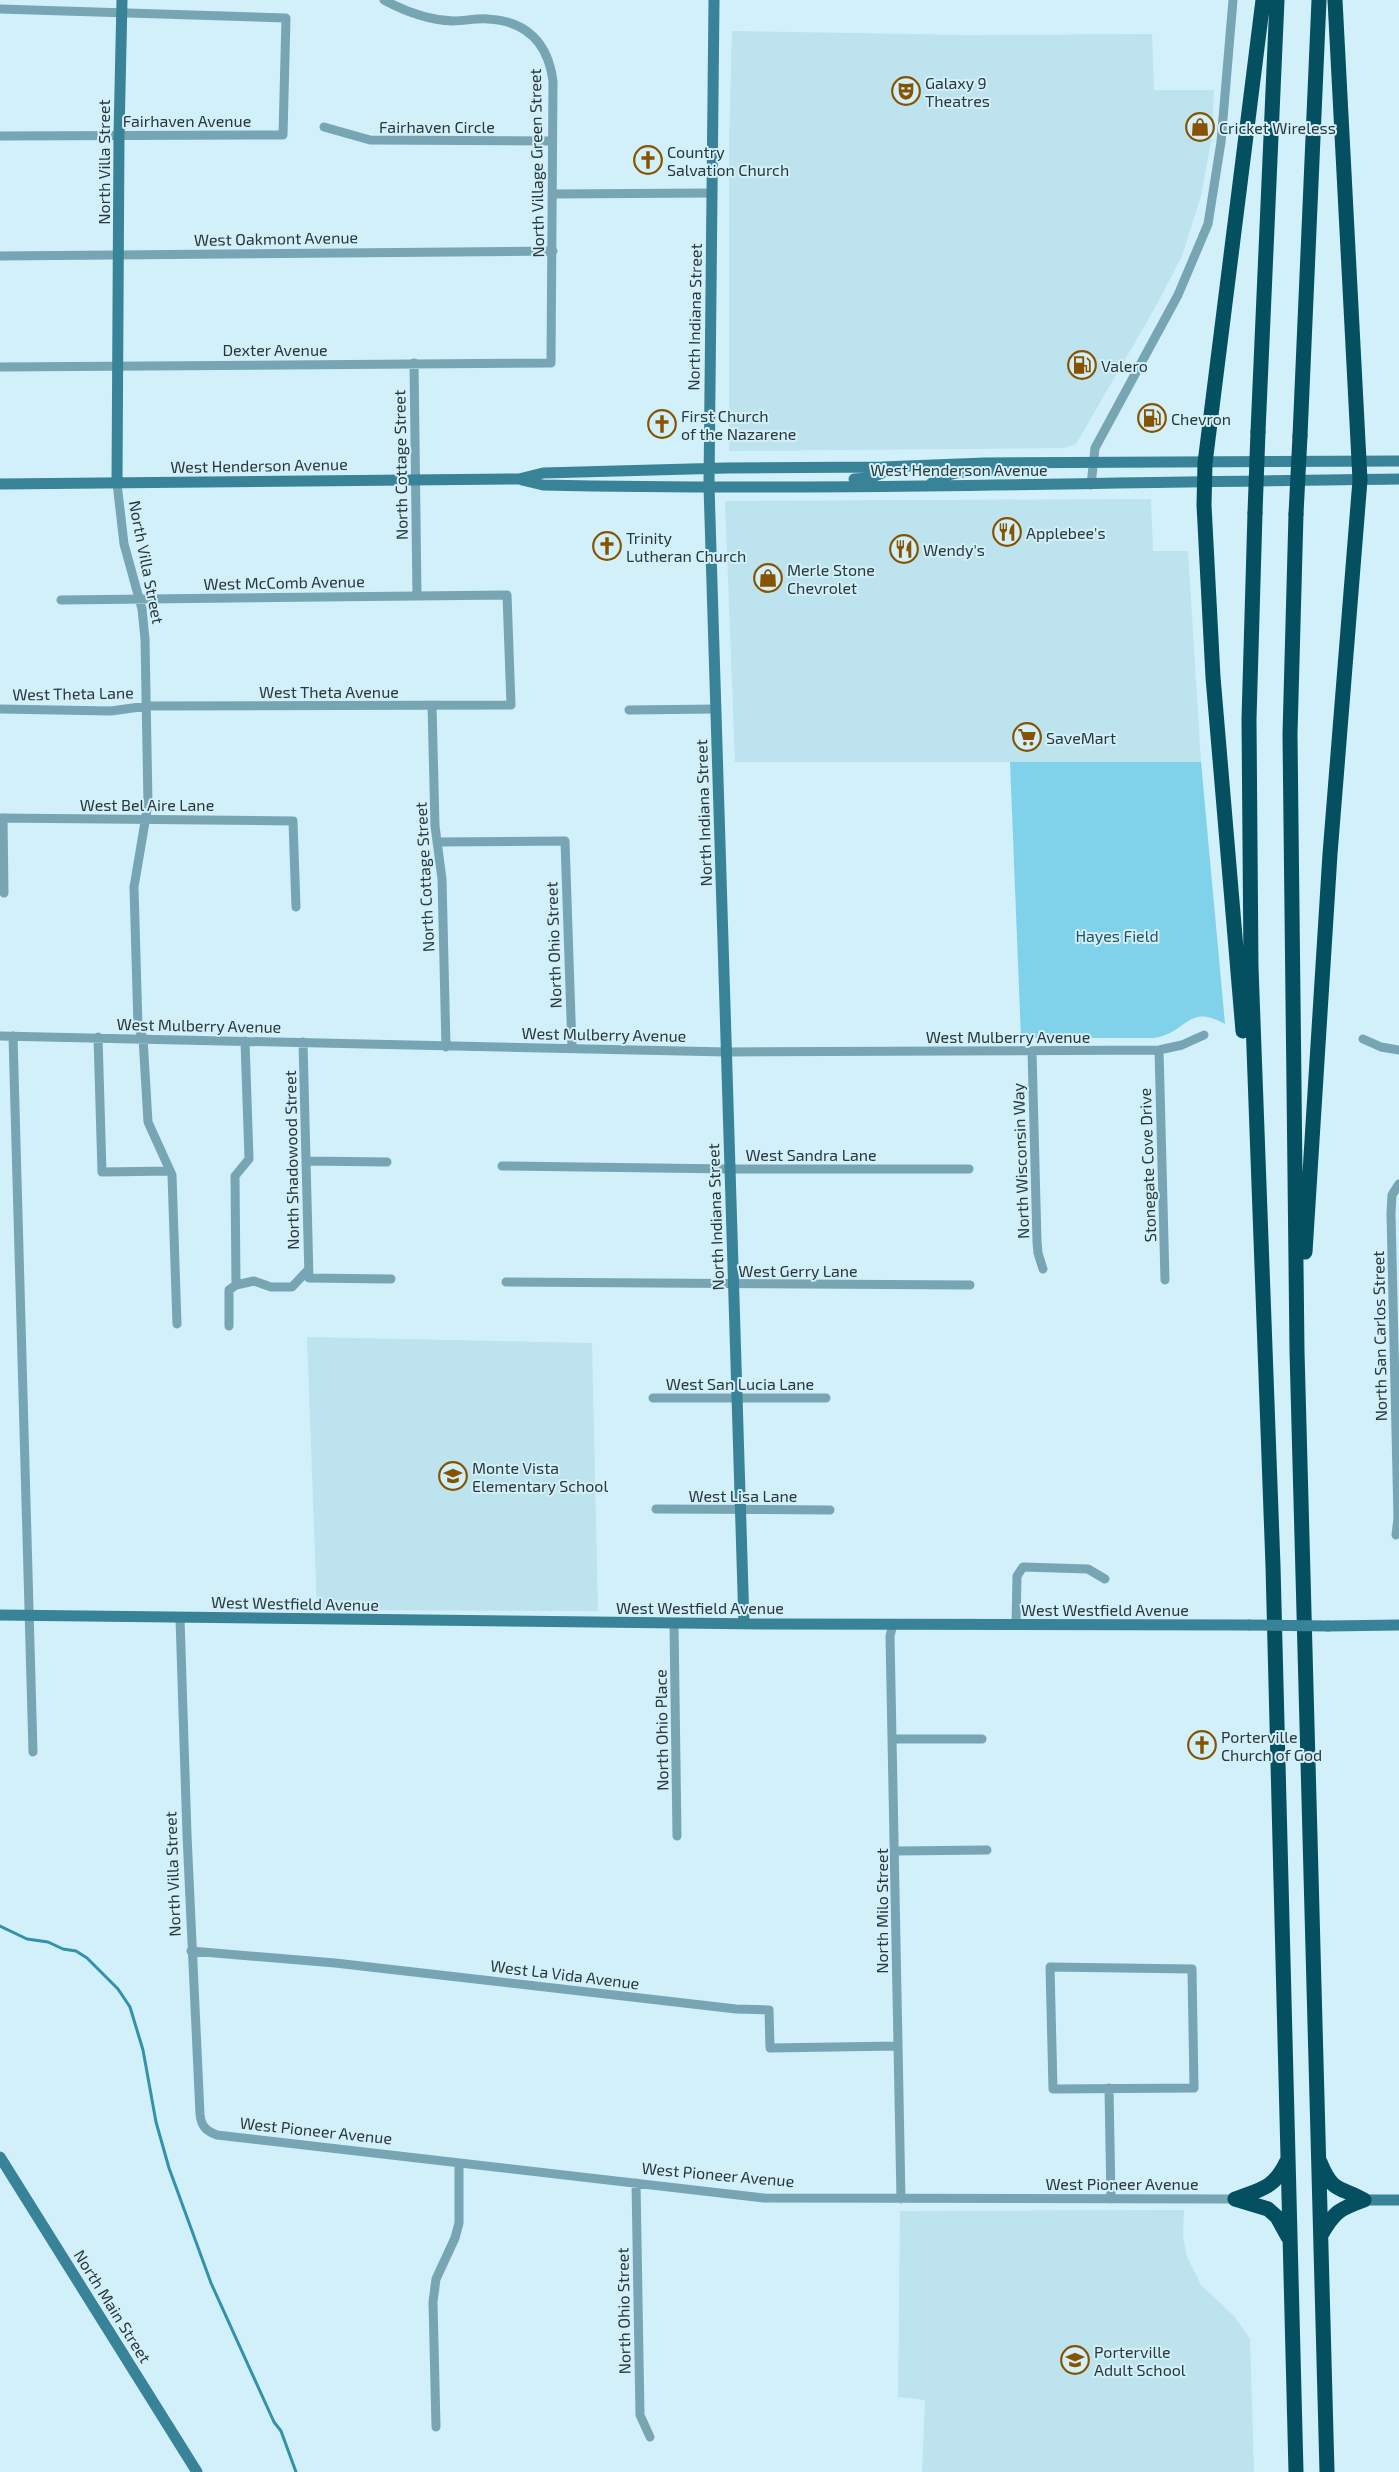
<svg xmlns="http://www.w3.org/2000/svg" width="1399" height="2472" font-family="'Exo 2',sans-serif">
<rect width="100%" height="100%" fill="#d1f0f9"/>
<path fill="#bde3ef" d="M732,31L967,35L1152,34L1154,90H1214L1212,136L1201,196L1182,256L1156,306L1076,444L1064,448L729,451V141Z
M1151,499L1153,551H1188L1201,762H735L725,501Z
M307,1337L592,1343L598,1611L317,1610Z
M1184,2210L1183,2236L1187,2257L1201,2285L1235,2317L1250,2339L1254,2472H922L925,2400L898,2397L900,2211Z"/>
<path fill="#7fd2ea" d="M1010,762H1201L1225,1024C1187,1003 1188,1033 1154,1038H1021Z"/>
<g fill="none" stroke-linecap="round" stroke-linejoin="round">
<path stroke="#3391a9" stroke-width="3" d="M0,1926L27,1939L48,1942L63,1949L76,1951L87,1958L118,1989L130,2007L143,2050L156,2122L169,2168L211,2283L274,2422L281,2431L296,2472"/>
<path stroke="#77a5b3" stroke-width="9" d="M0,9L286,18L283,135L0,136
M324,127L370,140L552,141
M553,194L711,193
M0,256L553,251
M414,363L417,596
M0,367L551,363L553,81C548,43 527,21 488,19C476,18 465,21 453,21C428,20 406,12 384,0
M117,483L124,544L142,609L145,639L148,804L134,887L138,1027L143,1038L148,1122L172,1175L177,1324
M1091,485L1095,448L1178,295L1208,224L1221,142L1233,0
M432,705L435,826L442,879L446,1047
M0,709L111,711L147,706L511,705L507,595L61,600
M629,710L716,709
M0,818L293,821L296,907
M3,818L4,893
M437,842L565,841L572,1048
M0,1036L727,1052L1159,1050L1182,1045L1204,1035
M13,1036L33,1752
M98,1037L102,1172L170,1171
M1363,1039L1381,1047L1399,1050
M303,1042L309,1278L391,1279
M1159,1050L1165,1280
M1032,1051L1037,1242L1038,1253L1043,1269
M306,1161L387,1162
M502,1166L730,1169H969
M506,1282L970,1285
M236,1285L254,1281L271,1287H292L308,1270
M229,1326V1290L236,1285L235,1176L249,1159L245,1041
M653,1398H826
M656,1509L830,1510
M1396,1535L1398,1518L1391,1213L1392,1195L1399,1184
M180,1618L187,1835L200,2114C201,2126 206,2131 217,2135L764,2198L1235,2199
M674,1624L677,1836
M893,1624L890,1636C895,1823 897,2011 901,2199
M1016,1625L1017,1576L1023,1567L1088,1569L1105,1579
M893,1739H982
M896,1851L987,1850
M191,1951L335,1963L736,2009L769,2010L770,2048L897,2046
M1050,1967L1192,1969L1194,2088L1053,2089Z
M1109,2088L1111,2199
M636,2183L640,2415L650,2437
M436,2427L433,2302L436,2279L455,2238L459,2223V2163"/>
<path stroke="#388397" stroke-width="11" d="M714,0L709,486L744,1624
M854,479L869,478L882,473V467
M522,480L543,485C828,491 1114,482 1399,479
M117,483L119,135L122,0
M0,484L519,479L543,473L727,468L882,467L984,463L1399,461
M929,486C944,466 1000,471 1025,470
M0,1615L769,1624L1249,1625
M1328,1626L1399,1625
M0,2157L197,2472
M1364,2200H1399"/>
<path stroke="#045061" stroke-width="15" d="M1258,432L1277,0
M1300,436L1319,0
M1255,513L1249,719L1251,967L1273,1566L1296,2472
M1296,514L1290,734L1297,1351L1327,2472
M1243,1031L1213,677L1204,505L1205,463L1263,0
M1305,1252L1330,854L1360,480L1335,0
M1320,2162C1333,2194 1340,2186 1364,2200
M1235,2199L1268,2209L1277,2217L1288,2237
M1235,2199C1261,2189 1274,2189 1287,2161
M1321,2235C1334,2212 1339,2209 1364,2200"/>
<path stroke="#388397" stroke-width="11" d="M1249,1625L1328,1626"/>
<path stroke="#045061" stroke-width="15" d="M1255,513L1258,432
M1296,514L1300,436"/>
</g>
<defs>
<symbol id="theatre-ring" viewBox="-11 -11 22 22"><circle r="9.5" fill="#d1f0f9" stroke="#885300" stroke-width="1.5"/><path d="M-5-5.5Q0-4 5-5.5V0Q5 5 0 6Q-5 5-5 0ZM-3.3-2.5H-1v1.5H-3.3ZM1-2.5H3.3v1.5H1ZM-2.8 1Q0 5.5 2.8 1Z" fill="#885300"/></symbol>
<symbol id="shop-ring" viewBox="-11 -11 22 22"><circle r="9.5" fill="#d1f0f9" stroke="#885300" stroke-width="1.5"/><path d="M-5-2.5h2.3a2.7 3.5 0 0 1 5.4 0H5L5.5 6h-11ZM-1.5-2.5h3a1.5 2.3 0 0 0-3 0Z" fill="#885300"/></symbol>
<symbol id="church-ring" viewBox="-11 -11 22 22"><circle r="9.5" fill="#d1f0f9" stroke="#885300" stroke-width="1.5"/><path d="M-1.2-6h2.4v3.5h3.3v2.4h-3.3V6h-2.4V-.1h-3.3v-2.4h3.3Z" fill="#885300"/></symbol>
<symbol id="fuel-ring" viewBox="-11 -11 22 22"><circle r="9.5" fill="#d1f0f9" stroke="#885300" stroke-width="1.5"/><path d="M-5.5-6h7V0h2V4h1.3V-2.5L3-4.5l.8-.8L6-3V5H2.5V1h-1V6h-7ZM-4.2-4.7v3.2H.2V-4.7Z" fill="#885300"/></symbol>
<symbol id="restaurant-ring" viewBox="-11 -11 22 22"><circle r="9.5" fill="#d1f0f9" stroke="#885300" stroke-width="1.5"/><path d="M-5-6h1v4h1v-4h1v4h1v-4h1v5L-1.5 .5V6h-2V.5L-5-1ZM5-6V6H3V1.5H1.5Q1.5-4 5-6Z" fill="#885300"/></symbol>
<symbol id="supermarket-ring" viewBox="-11 -11 22 22"><circle r="9.5" fill="#d1f0f9" stroke="#885300" stroke-width="1.5"/><path d="M-6-5.5h2.5l.6 2H6L4.5 2H-2.5L-4.4-4H-6ZM-1.5 3.2a1.3 1.3 0 1 0 .1 0ZM3 3.2a1.3 1.3 0 1 0 .1 0Z" fill="#885300"/></symbol>
<symbol id="school-ring" viewBox="-11 -11 22 22"><circle r="9.5" fill="#d1f0f9" stroke="#885300" stroke-width="1.5"/><path d="M0-5L7-2L0 1L-7-2ZM-4 1L0 2.5L4 1V4Q0 6-4 4Z" fill="#885300"/></symbol>
</defs>
<g fill-rule="evenodd">
<use href="#theatre-ring" x="890" y="75" width="32" height="32"/>
<use href="#shop-ring" x="1184" y="111" width="32" height="32"/>
<use href="#church-ring" x="632" y="144" width="32" height="32"/>
<use href="#fuel-ring" x="1066" y="349" width="32" height="32"/>
<use href="#fuel-ring" x="1136" y="402" width="32" height="32"/>
<use href="#church-ring" x="646" y="408" width="32" height="32"/>
<use href="#restaurant-ring" x="991" y="516" width="32" height="32"/>
<use href="#church-ring" x="591" y="530" width="32" height="32"/>
<use href="#restaurant-ring" x="888" y="533" width="32" height="32"/>
<use href="#shop-ring" x="752" y="562" width="32" height="32"/>
<use href="#supermarket-ring" x="1011" y="721" width="32" height="32"/>
<use href="#school-ring" x="437" y="1460" width="32" height="32"/>
<use href="#church-ring" x="1186" y="1729" width="32" height="32"/>
<use href="#school-ring" x="1059" y="2344" width="32" height="32"/>
</g>
<g text-anchor="middle" dominant-baseline="central" stroke-width="4" stroke-linejoin="round" paint-order="stroke">
<g font-size="16" fill="#2b373a" stroke="#d1f0f9" text-anchor="start">
<text x="925" y="82">Galaxy 9<tspan x="925" dy="18">Theatres</tspan></text>
<text x="1219" y="127">Cricket Wireless</text>
<text x="667" y="151">Country<tspan x="667" dy="18">Salvation Church</tspan></text>
<text x="1101" y="365">Valero</text>
<text x="681" y="415">First Church<tspan x="681" dy="18">of the Nazarene</tspan></text>
<text x="1171" y="418">Chevron</text>
<text x="1026" y="532">Applebee's</text>
<text x="626" y="537">Trinity<tspan x="626" dy="18">Lutheran Church</tspan></text>
<text x="923" y="549">Wendy's</text>
<text x="787" y="569">Merle Stone<tspan x="787" dy="18">Chevrolet</tspan></text>
<text x="1046" y="737">SaveMart</text>
<text x="472" y="1467">Monte Vista<tspan x="472" dy="18">Elementary School</tspan></text>
<text x="1221" y="1736">Porterville<tspan x="1221" dy="18">Church of God</tspan></text>
<text x="1094" y="2351">Porterville<tspan x="1094" dy="18">Adult School</tspan></text>
</g>
<g font-size="16" fill="#2b373a" stroke="#d1f0f9">
<text x="187" y="120">Fairhaven Avenue</text>
<text x="437" y="126">Fairhaven Circle</text>
<text transform="translate(103 162) rotate(-90)">North Villa Street</text>
<text transform="translate(536 163) rotate(-91)">North Village Green Street</text>
<text transform="translate(276 238) rotate(-1)">West Oakmont Avenue</text>
<text transform="translate(694 317) rotate(-89)">North Indiana Street</text>
<text x="275" y="349">Dexter Avenue</text>
<text transform="translate(259 465) rotate(-1)">West Henderson Avenue</text>
<text transform="translate(400 465) rotate(-91)">North Cottage Street</text>
<text x="959" y="469">West Henderson Avenue</text>
<text transform="translate(147 562) rotate(79)">North Villa Street</text>
<text transform="translate(284 582) rotate(-1)">West McComb Avenue</text>
<text x="329" y="691">West Theta Avenue</text>
<text transform="translate(73 693) rotate(-1)">West Theta Lane</text>
<text x="147" y="804">West Bel Aire Lane</text>
<text transform="translate(703 813) rotate(-92)">North Indiana Street</text>
<text transform="translate(424 877) rotate(-93)">North Cottage Street</text>
<text transform="translate(553 945) rotate(-92)">North Ohio Street</text>
<text transform="translate(199 1025) rotate(1)">West Mulberry Avenue</text>
<text transform="translate(604 1034) rotate(1)">West Mulberry Avenue</text>
<text x="1008" y="1036">West Mulberry Avenue</text>
<text x="811" y="1154">West Sandra Lane</text>
<text transform="translate(291 1160) rotate(-91)">North Shadowood Street</text>
<text transform="translate(1020 1161) rotate(-92)">North Wisconsin Way</text>
<text transform="translate(1147 1165) rotate(-92)">Stonegate Cove Drive</text>
<text transform="translate(715 1217) rotate(-92)">North Indiana Street</text>
<text x="798" y="1270">West Gerry Lane</text>
<text transform="translate(1379 1336) rotate(-91)">North San Carlos Street</text>
<text x="740" y="1383">West San Lucia Lane</text>
<text x="743" y="1495">West Lisa Lane</text>
<text transform="translate(295 1603) rotate(1)">West Westfield Avenue</text>
<text x="700" y="1607">West Westfield Avenue</text>
<text x="1105" y="1609">West Westfield Avenue</text>
<text transform="translate(661 1730) rotate(-91)">North Ohio Place</text>
<text transform="translate(172 1874) rotate(-92)">North Villa Street</text>
<text transform="translate(881 1911) rotate(-90)">North Milo Street</text>
<text transform="translate(565 1974) rotate(7)">West La Vida Avenue</text>
<text transform="translate(316 2130) rotate(6)">West Pioneer Avenue</text>
<text transform="translate(718 2174) rotate(5)">West Pioneer Avenue</text>
<text x="1122" y="2183">West Pioneer Avenue</text>
<text transform="translate(113 2306) rotate(58)">North Main Street</text>
<text transform="translate(623 2311) rotate(-91)">North Ohio Street</text>
</g>
<g font-size="16" fill="#1f5361" stroke="#d1f0f9">
<text x="1117" y="935">Hayes Field</text>
</g>
</g>
</svg>
